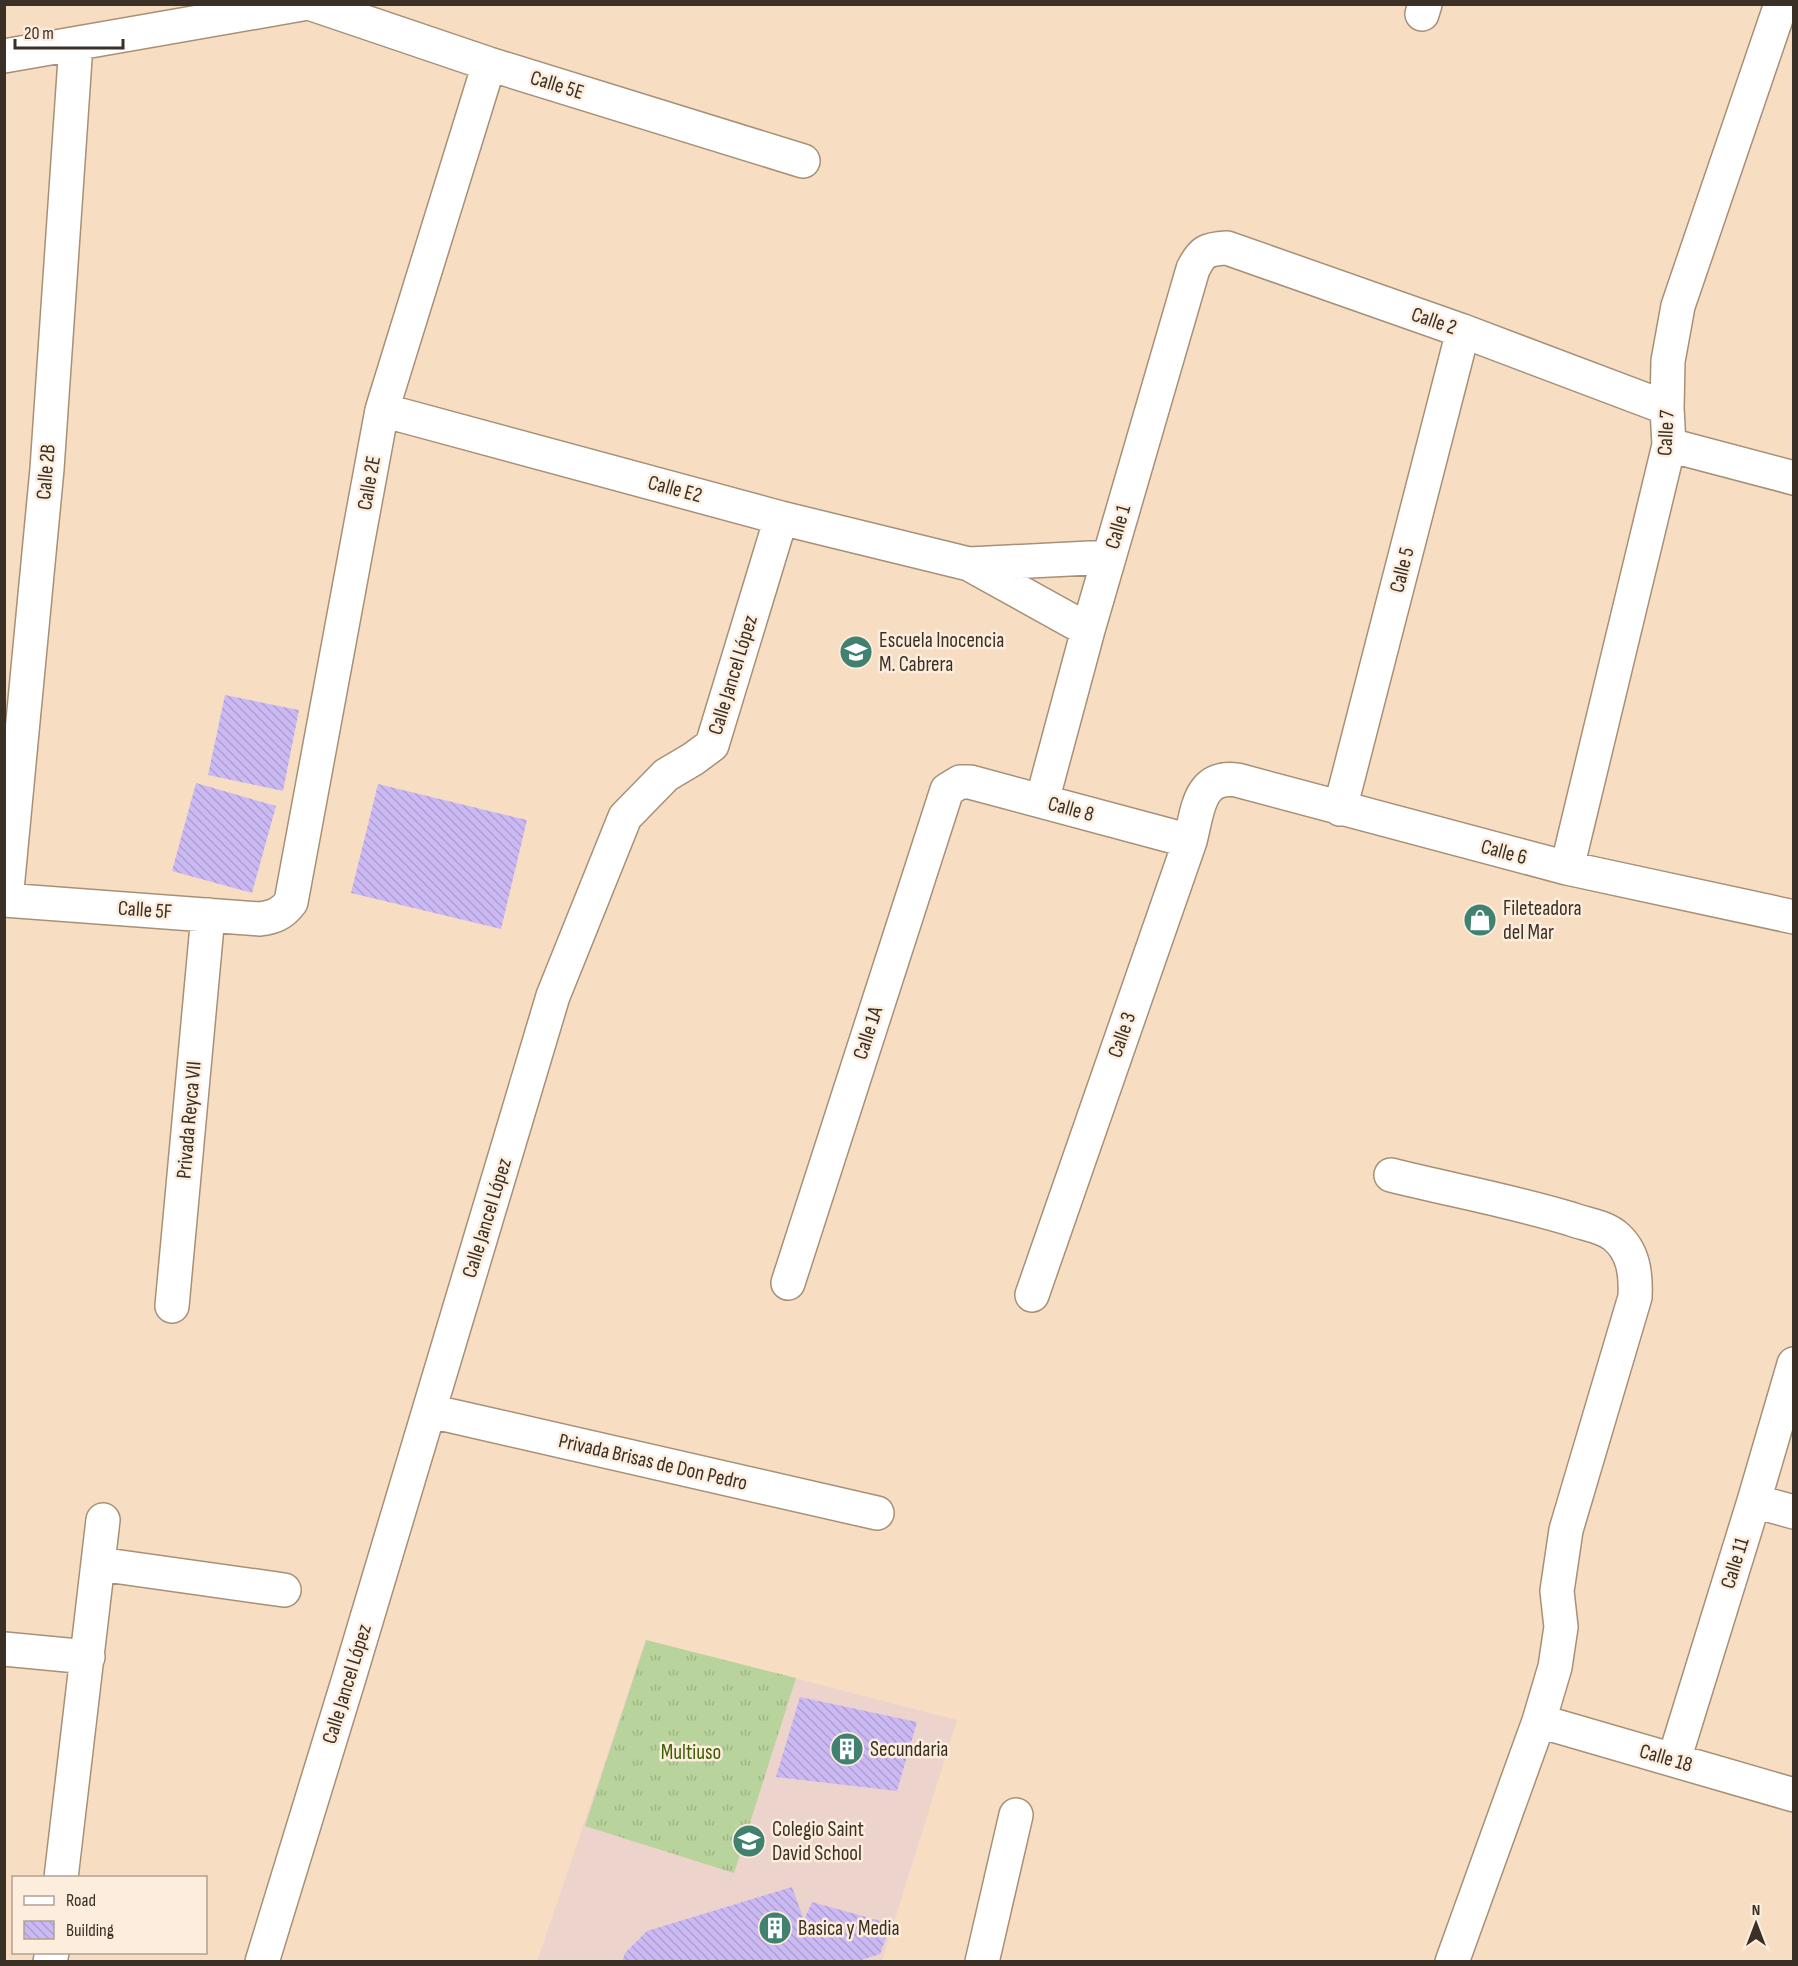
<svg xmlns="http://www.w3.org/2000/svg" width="1798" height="1966" font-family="'Sofia Sans Condensed',sans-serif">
<defs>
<pattern id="grass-tufts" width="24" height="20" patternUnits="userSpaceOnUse" patternTransform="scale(1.5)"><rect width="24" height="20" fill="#b8d39c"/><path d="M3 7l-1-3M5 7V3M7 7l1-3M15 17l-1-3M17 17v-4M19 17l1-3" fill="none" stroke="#9fb586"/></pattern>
<pattern id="building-back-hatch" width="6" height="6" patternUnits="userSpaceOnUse" patternTransform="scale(1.5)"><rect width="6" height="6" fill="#cbb9f4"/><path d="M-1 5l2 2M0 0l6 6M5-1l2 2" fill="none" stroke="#af9fd1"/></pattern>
</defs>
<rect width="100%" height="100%" fill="#f7dec3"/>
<path fill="#ecd3cb" d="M646,1640L957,1720L882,1961L537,1962Z"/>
<path fill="url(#grass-tufts)" d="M646,1640L796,1678L734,1873L585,1826Z"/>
<path fill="url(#building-back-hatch)" d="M225,695L299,710L283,791L208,775Z
M196,783L276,806L252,893L172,871Z
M378,784L527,820L501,929L351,893Z
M800,1697L917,1722L897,1791L776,1777Z
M792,1887L804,1920L812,1902L891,1924L880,1954L855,1962H622L625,1953L647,1931Z"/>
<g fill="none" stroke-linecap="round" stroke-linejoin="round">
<defs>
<path id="minor" d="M312,4L489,64L803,161
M1422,14L1425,4
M4,56L302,4
M382,410L781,518L969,564L1088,630
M1669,445L1794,478
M969,564L1109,557
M1042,801L1088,630L1193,269C1202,251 1207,249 1227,248L1463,331L1667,408
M1340,809L1463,331
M1567,868L1669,445L1667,408L1668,361L1678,306L1781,4
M4,900L260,919C274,917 282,914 291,902L382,410L489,64
M6,900L47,469L76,44
M1391,1175C1451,1190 1512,1201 1571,1219C1584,1224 1602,1226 1614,1235C1634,1251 1636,1274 1635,1297L1566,1530L1557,1591L1561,1627L1555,1667L1539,1721L1452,1962
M788,1283L947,790L960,782H970L1190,841
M1032,1295L1190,841C1198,811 1198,775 1237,780L1567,868L1794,917
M172,1306L208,915
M430,1411L877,1513
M1754,1501L1794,1512
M99,1564L284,1590
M4,1649L88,1657
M1539,1721L1794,1795
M1674,1760L1754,1501L1794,1364
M61,1878L103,1520
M50,1962L52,1952
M262,1962L349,1678L553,996L625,817L666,775L693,759L712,745L781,518
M982,1962L1016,1815"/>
</defs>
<use href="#minor" stroke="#a79077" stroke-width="36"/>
<use href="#minor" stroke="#fff" stroke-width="33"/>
</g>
<defs>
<symbol id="school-disc" viewBox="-11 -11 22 22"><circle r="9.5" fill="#41816f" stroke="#fdeddd"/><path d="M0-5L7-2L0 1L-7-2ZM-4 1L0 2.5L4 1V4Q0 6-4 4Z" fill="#fff"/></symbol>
<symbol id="shop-disc" viewBox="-11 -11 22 22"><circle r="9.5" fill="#41816f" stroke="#fdeddd"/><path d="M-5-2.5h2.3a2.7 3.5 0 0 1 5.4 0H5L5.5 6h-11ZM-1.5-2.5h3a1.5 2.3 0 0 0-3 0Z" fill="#fff"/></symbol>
<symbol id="building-disc" viewBox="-11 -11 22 22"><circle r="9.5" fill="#41816f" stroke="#fdeddd"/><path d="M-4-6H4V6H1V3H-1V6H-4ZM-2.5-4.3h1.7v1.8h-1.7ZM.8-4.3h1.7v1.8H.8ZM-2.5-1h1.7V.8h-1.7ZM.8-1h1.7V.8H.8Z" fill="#fff"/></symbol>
</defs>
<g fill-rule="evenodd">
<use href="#school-disc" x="837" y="633" width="38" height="38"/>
<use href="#shop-disc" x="1461" y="901" width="38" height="38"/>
<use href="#building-disc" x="828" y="1730" width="38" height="38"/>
<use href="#school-disc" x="730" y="1822" width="38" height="38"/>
<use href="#building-disc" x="756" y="1909" width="38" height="38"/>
</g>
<g text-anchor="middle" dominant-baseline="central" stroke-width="5" stroke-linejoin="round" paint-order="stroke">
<g font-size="21" fill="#3a3026" stroke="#fdeddd">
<text transform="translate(557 85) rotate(17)">Calle 5E</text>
<text transform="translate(1434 321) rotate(19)">Calle 2</text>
<text transform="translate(1666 433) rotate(-87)">Calle 7</text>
<text transform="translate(46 472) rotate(-85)">Calle 2B</text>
<text transform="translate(369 483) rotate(-80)">Calle 2E</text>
<text transform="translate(675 489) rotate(15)">Calle E2</text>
<text transform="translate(1118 527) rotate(-74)">Calle 1</text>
<text transform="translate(1402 570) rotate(-76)">Calle 5</text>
<text transform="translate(733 675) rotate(-73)">Calle Jancel López</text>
<text transform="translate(1071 809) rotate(15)">Calle 8</text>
<text transform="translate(1504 852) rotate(15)">Calle 6</text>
<text transform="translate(145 910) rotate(4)">Calle 5F</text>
<text transform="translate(868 1033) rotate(-72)">Calle 1A</text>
<text transform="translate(1122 1035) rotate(-71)">Calle 3</text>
<text transform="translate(189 1120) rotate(-85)">Privada Reyca VII</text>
<text transform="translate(487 1218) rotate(-73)">Calle Jancel López</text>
<text transform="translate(653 1462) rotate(13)">Privada Brisas de Don Pedro</text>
<text transform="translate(1735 1563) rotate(-73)">Calle 11</text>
<text transform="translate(347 1684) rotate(-73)">Calle Jancel López</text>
<text transform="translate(1666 1758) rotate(16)">Calle 18</text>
</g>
<g font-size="21" fill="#3a3026" stroke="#fdeddd" text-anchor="start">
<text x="879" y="640">Escuela Inocencia<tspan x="879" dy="24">M. Cabrera</tspan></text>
<text x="1503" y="908">Fileteadora<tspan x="1503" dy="24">del Mar</tspan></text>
<text x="870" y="1749">Secundaria</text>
<text x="772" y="1829">Colegio Saint<tspan x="772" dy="24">David School</tspan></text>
<text x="798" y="1928">Basica y Media</text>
</g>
<g font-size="21" fill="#3c5c03" stroke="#fdeddd">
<text x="691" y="1752">Multiuso</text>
</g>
</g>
<rect width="1798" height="1966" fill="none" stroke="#3a3026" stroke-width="12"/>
<rect x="12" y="1876" width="195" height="78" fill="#fdeddd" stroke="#afa194" stroke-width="1.5"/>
<rect x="24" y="1896" width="30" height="9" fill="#ffffff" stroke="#afa194" stroke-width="1.5"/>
<text x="66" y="1906" font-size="18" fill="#3a3026">Road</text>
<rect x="24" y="1921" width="30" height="18" fill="url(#building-back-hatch)" stroke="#afa194" stroke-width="1.5"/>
<text x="66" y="1936" font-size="18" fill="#3a3026">Building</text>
<g transform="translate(1756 1924)" stroke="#fdeddd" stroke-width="4.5" paint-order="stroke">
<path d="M0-4.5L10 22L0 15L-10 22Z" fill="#3a3026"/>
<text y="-9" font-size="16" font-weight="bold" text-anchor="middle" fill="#3a3026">N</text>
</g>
<path d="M15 39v9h108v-9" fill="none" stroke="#3a3026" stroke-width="3"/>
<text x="24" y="39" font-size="18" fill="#3a3026" stroke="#fdeddd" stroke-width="4.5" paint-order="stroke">20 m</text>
</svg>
